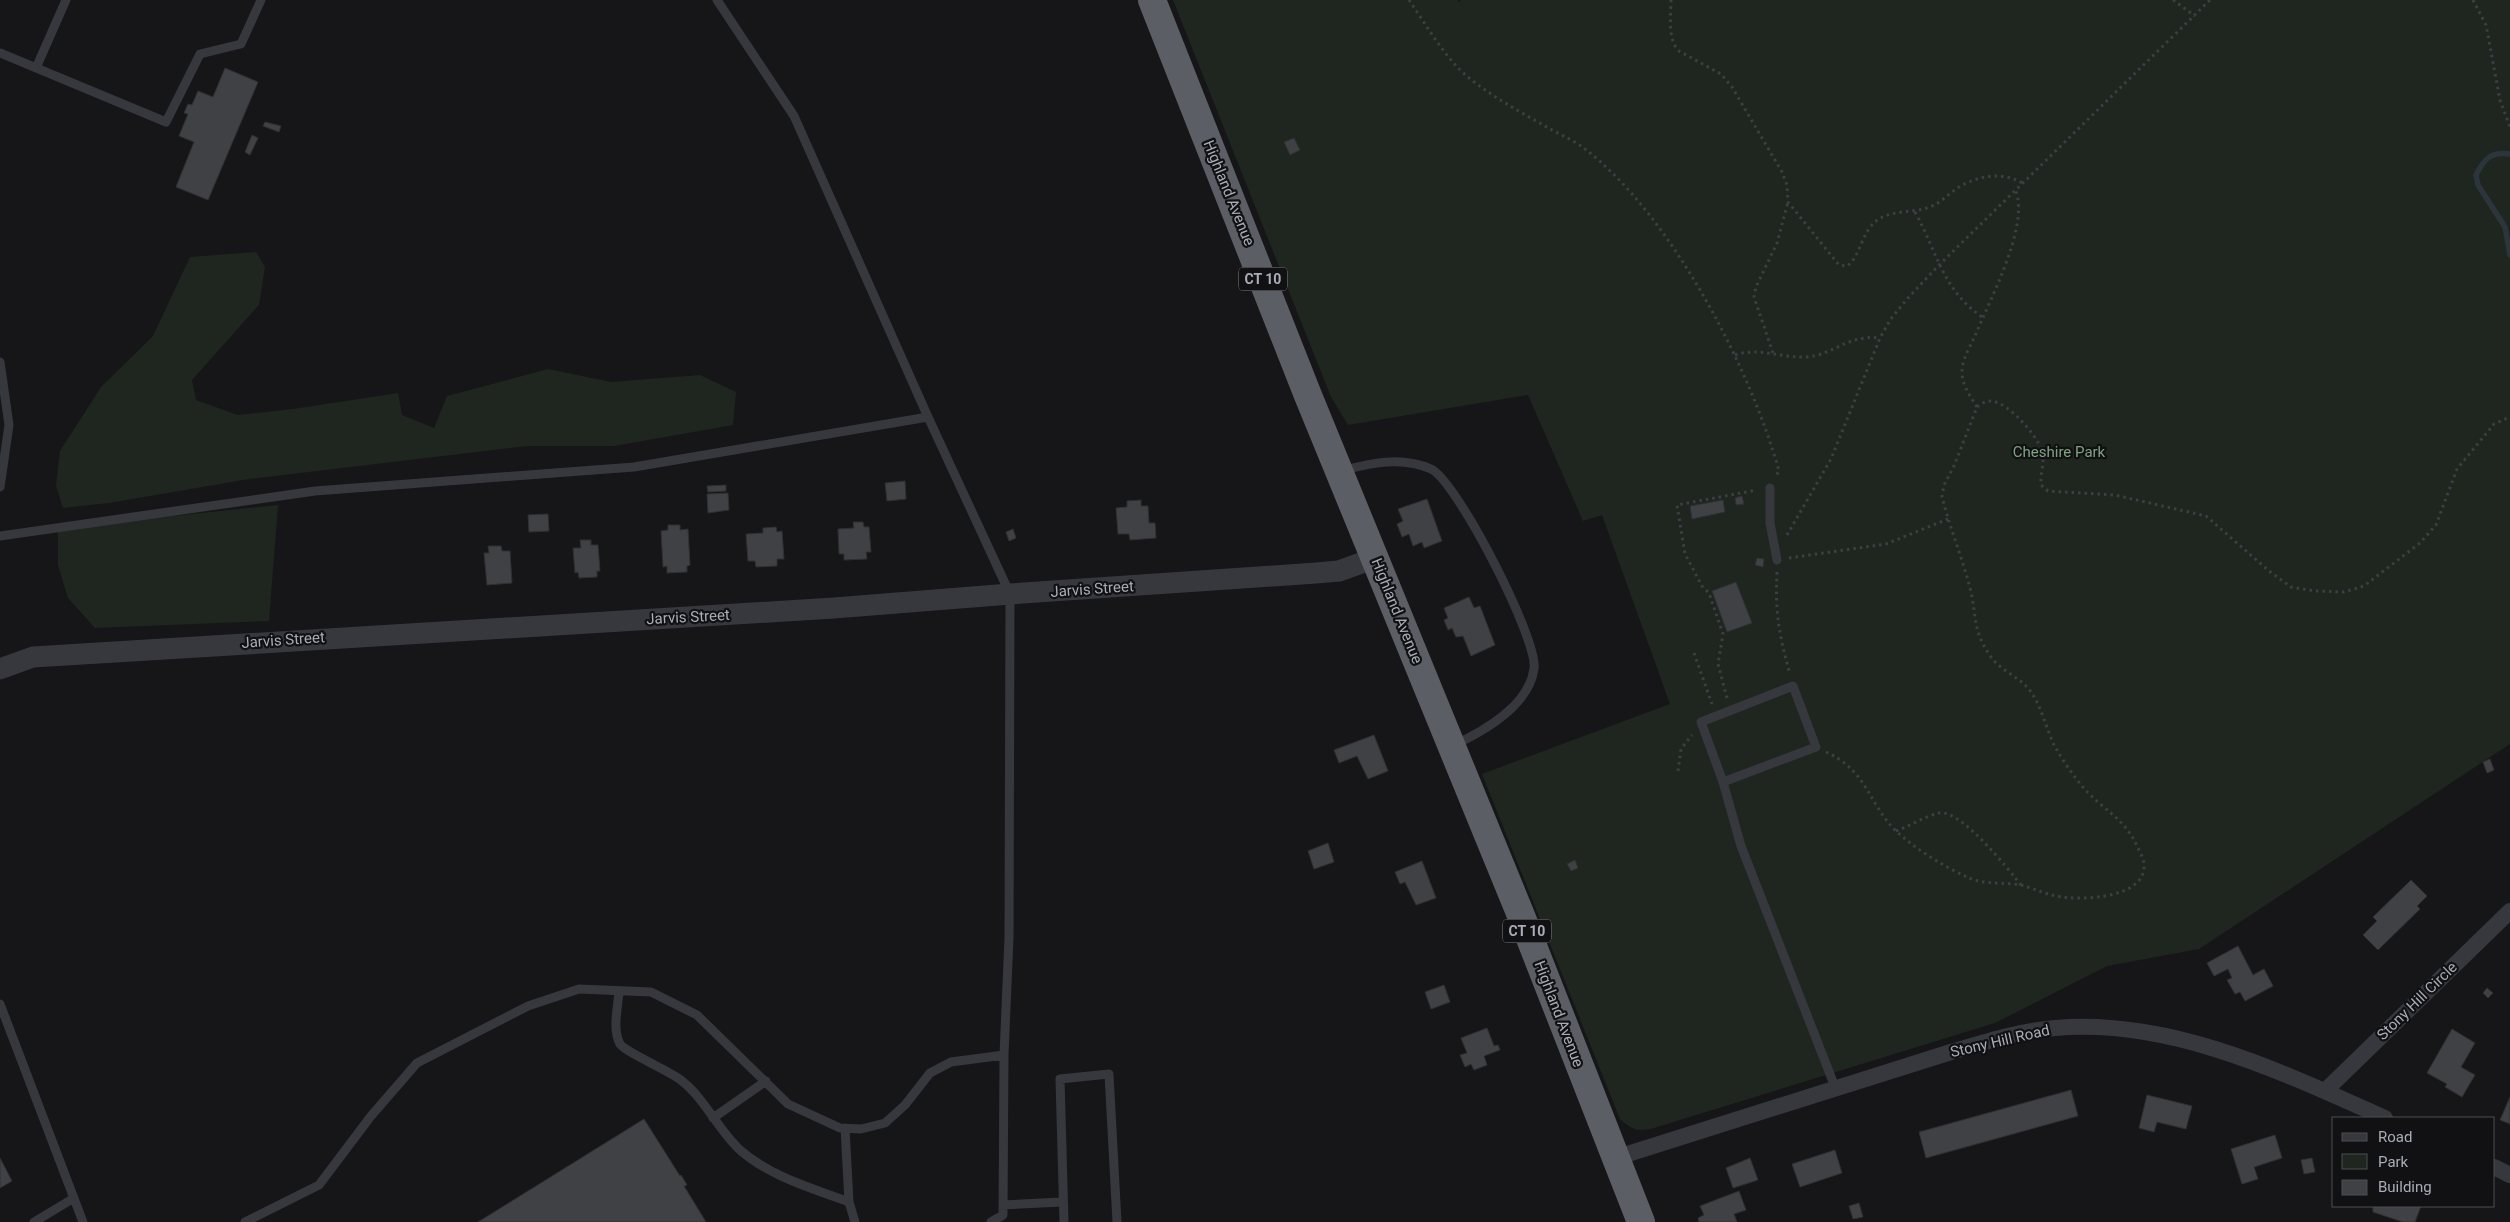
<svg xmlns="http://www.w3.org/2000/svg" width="2510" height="1222" font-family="Roboto,sans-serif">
<rect width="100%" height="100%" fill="#161618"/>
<path fill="#1e261f" d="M1173,0H1458L1459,2L1461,0H2510V744L2199,949L2107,966L1995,1023L1654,1128C1638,1132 1632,1130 1620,1119L1482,774L1670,704L1602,515L1583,521L1528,395L1348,425L1331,397Z
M256,252L265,267L259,305L192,380L196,400L238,415L293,409L398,393L402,415L434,428L447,396L548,369L611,382L700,375L736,392L733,425L614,446H527L249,479L109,503L63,508L56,486L60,451L101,387L153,336L190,257Z
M278,505L269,621L95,628L68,598L58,565V528Z"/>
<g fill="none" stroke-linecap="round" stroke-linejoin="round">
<path stroke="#2c353c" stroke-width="5.5" d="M2510,154C2491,151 2484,159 2476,175L2478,185L2505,227L2510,255"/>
</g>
<path fill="#404145" stroke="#303034" d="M225,68L258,82L208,200L176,187L194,142L179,136L188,114L184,113L188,104L192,105L198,91L213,97Z
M265,122L281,126L279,132L263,126Z
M252,135L258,138L250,155L245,152Z
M1294,138L1300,150L1290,155L1284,142Z
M905,481L906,499L887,501L885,483Z
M726,485V491L708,492L707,486Z
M728,493L729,510L708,513L707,494Z
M1742,496L1744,504L1736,505L1735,498Z
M1427,499L1442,541L1424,548L1422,542L1413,546L1409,534L1402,537L1397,524L1403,521L1398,509Z
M1141,500V506H1148L1149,523H1155L1156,538L1130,540L1129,534H1118L1116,508L1127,507V501Z
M1723,500L1725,512L1692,519L1690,506Z
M548,514L549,531L529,532L528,515Z
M853,522H863L864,527H869L871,552H866L867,559L844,560V554H839L838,529L854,528Z
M668,525H680V530L688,529L690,565L687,566V572L667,573V566L663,567L661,531L668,530Z
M776,527L777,532L782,531L784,559H777V566L756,567L755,561H748L746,534L763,533V528Z
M1013,529L1016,538L1009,541L1006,532Z
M580,540H591V545H598L600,571H597V577L579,578L578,572L575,573L573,548H581Z
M488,546H501L502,551H510L512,583L487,585L484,553H489Z
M1757,558L1764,559L1763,567L1755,565Z
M1736,582L1752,623L1727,632L1712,591Z
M1469,597L1474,608L1480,606L1495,645L1471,656L1463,636L1456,637L1452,628L1448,630L1444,620L1448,618L1444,608Z
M1374,735L1388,771L1368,779L1357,756L1339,763L1334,750Z
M2490,759L2494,770L2487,773L2483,762Z
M1328,843L1334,862L1314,869L1308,851Z
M1575,860L1578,868L1571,871L1567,864Z
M1422,861L1436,898L1416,905L1405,882L1400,884L1395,872Z
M2411,880L2427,896L2417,906L2420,909L2378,950L2363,935L2377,921L2373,917Z
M2238,946L2253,975L2264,969L2273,986L2245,1001L2240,992L2235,994L2227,980L2232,978L2228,969L2214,976L2207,963Z
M1444,985L1450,1002L1431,1009L1425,992Z
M2487,988L2493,993L2488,998L2483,993Z
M1487,1028L1494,1046L1498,1045L1500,1050L1484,1056L1487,1065L1474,1070L1471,1064L1465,1067L1460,1055L1467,1053L1461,1038Z
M2452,1029L2475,1043L2461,1067L2475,1075L2462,1097L2445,1087L2447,1084L2427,1073Z
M2071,1090L2078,1116L1926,1158L1919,1132Z
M2147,1095L2192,1106L2186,1129L2157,1122L2154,1132L2139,1128Z
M2510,1097V1124L2500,1120Z
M644,1119L680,1176L681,1175L687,1185L684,1186L706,1222H478Z
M2275,1135L2282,1158L2254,1167L2258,1179L2242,1184L2231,1149Z
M1835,1150L1842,1173L1800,1187L1792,1164Z
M0,1158L12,1181L0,1188Z
M1750,1158L1758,1180L1733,1188L1726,1168Z
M2312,1158L2315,1172L2304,1174L2301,1160Z
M1739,1191L1746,1210L1734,1214L1737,1222H1699L1698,1218L1704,1215L1700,1206Z
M1859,1203L1863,1217L1853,1219L1849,1206Z
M2373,1206H2421L2415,1222H2403L2373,1212Z"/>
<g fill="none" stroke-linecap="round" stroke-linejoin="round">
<path stroke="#3d3f44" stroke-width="3" stroke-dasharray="2.5 4" stroke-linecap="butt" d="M1409,0C1427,26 1444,57 1469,78C1494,98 1524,114 1552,130C1563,136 1575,141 1585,149C1671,215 1750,367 1779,471L1776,476
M1671,0C1671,16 1667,39 1679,51L1721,74L1732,87L1782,172L1787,185L1788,202L1839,265L1847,266L1851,263C1861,250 1863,232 1876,221C1890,210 1911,213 1927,208C1940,204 1948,194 1959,187C1980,175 2003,171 2024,184
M2173,0L2195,16
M2473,0L2486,25L2500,100L2510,127
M1915,212C1938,253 1941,288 1982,317
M1773,353L1754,297L1756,287L1777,243L1788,202
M1735,355C1759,347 1780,358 1805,357C1833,356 1847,334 1880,338
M1977,407C1970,396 1962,385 1962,372C1962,359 1970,347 1975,336C1989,301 2029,228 2016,191
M1787,535L1831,459L1880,338L1890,320L1907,299L1939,265L2210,0
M1789,558L1886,544L1948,519
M1777,572C1775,613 1779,635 1790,674
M1694,653L1712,704
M1727,698L1718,664L1723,634L1709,593L1702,586L1685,554L1677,505L1757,490
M1826,752C1868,771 1867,802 1896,831C1915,849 1945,867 1969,878C1985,885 2004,882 2021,885C2033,888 2044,894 2057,896C2079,901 2146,899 2144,865C2144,859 2140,852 2137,846C2124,817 2101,809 2082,786C2072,774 2062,759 2054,745C2046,728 2042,708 2031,692C2020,676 1999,671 1989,654C1972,629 1977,615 1970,588C1962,557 1950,528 1942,497L1944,485L1954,466L1977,407C1981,404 1985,401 1991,401C2008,402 2037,435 2042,451C2045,462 2040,474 2041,485L2048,491L2115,495L2206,516L2269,571L2291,587L2315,591L2344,592L2364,586L2420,543L2436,525L2457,469L2494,424L2510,417
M1678,771L1681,749L1692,735
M1896,831C1910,826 1925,816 1939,813C1961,809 2008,869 2021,885"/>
<path stroke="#37383d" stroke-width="9" d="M717,0L794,116L928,417L1010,594L1009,938L1004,1055L1003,1215L991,1222
M0,53L166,122L200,54L241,44L261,0
M36,68L66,0
M0,362L9,425L0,487
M1341,471C1370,463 1402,456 1431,469C1457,481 1539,641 1534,669C1529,705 1484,731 1454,745
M1770,488V523L1777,560
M0,536L315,491L634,467L928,417
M1723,782L1816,747L1793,686L1701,722L1723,782L1741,846L1835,1087
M619,991C618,1007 612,1029 620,1044C624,1051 667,1070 678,1078C704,1096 717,1129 740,1150C771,1177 812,1188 849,1202
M0,1004L83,1222
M713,1118L766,1081
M845,1128L849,1202L855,1222
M1003,1205L1062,1202
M34,1222L74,1198
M245,1222L319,1185L371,1116L417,1063L528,1006L579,989L651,992L697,1015L788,1104L840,1128L861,1129L885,1123L905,1105L930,1073L951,1062L1004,1055
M1064,1222L1060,1079L1109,1074L1117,1222"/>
<path stroke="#37383d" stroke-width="16" d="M2325,1091L2510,911
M1615,1158L1951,1052C1985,1042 2019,1031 2055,1028C2170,1018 2282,1072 2385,1118
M2494,1167L2510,1175"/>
<path stroke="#37383d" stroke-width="21" d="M0,669L33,657L834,608L1010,594L1316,573L1339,571L1375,558"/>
<path stroke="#5b5e65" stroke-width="28" d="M1152,0L1307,393L1522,918L1641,1222"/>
</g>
<g text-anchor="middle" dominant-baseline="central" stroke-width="4.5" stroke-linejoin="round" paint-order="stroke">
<g fill="#111113" stroke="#7b7e86" stroke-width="1">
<rect x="1239" y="267.5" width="48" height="23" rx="4"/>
<rect x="1503" y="919.5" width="48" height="23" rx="4"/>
</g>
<g font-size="14" font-weight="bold" fill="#a8adb8">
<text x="1263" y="279">CT 10</text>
<text x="1527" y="931">CT 10</text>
</g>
<g font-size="15" fill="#a8adb8" stroke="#111113">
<text transform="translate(1229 193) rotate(68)">Highland Avenue</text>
<text transform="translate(1092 589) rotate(-4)">Jarvis Street</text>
<text transform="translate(1397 611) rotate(68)">Highland Avenue</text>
<text transform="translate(688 617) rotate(-3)">Jarvis Street</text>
<text transform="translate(283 640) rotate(-4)">Jarvis Street</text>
<text transform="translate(2417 1001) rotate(-44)">Stony Hill Circle</text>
<text transform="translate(1559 1014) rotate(69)">Highland Avenue</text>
<text transform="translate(2000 1041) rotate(-13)">Stony Hill Road</text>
</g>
<g font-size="15" fill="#7fa381" stroke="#111113">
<text x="2059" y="452">Cheshire Park</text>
</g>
</g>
<rect x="2332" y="1117" width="162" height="90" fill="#111113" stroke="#4d4f55"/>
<rect x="2342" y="1133" width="25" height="8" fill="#37383d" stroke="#4d4f55"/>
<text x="2378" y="1142" font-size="15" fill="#a8adb8">Road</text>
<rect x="2342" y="1154" width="25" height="15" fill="#1e261f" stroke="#4d4f55"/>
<text x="2378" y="1167" font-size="15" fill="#a8adb8">Park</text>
<rect x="2342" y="1180" width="25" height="15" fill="#404145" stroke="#4d4f55"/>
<text x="2378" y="1192" font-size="15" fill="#a8adb8">Building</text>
</svg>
